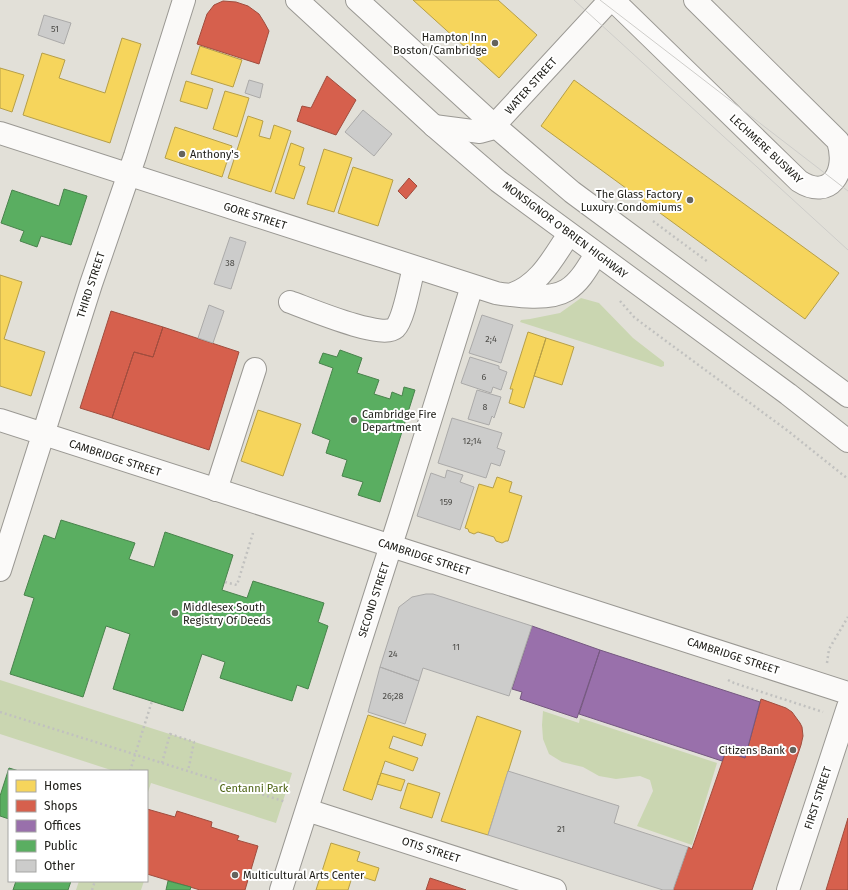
<svg xmlns="http://www.w3.org/2000/svg" width="848" height="890" font-family="'Fira Sans',sans-serif">
<rect width="100%" height="100%" fill="#e2e0d8"/>
<path fill="#cad6b1" d="M581,298L599,303L633,338L664,362V366L661,367L520,322L521,320L530,319L560,313Z
M0,680L292,773L276,823L151,783L147,795V771H114L0,734Z
M543,711L579,723L580,718L717,763L692,845L637,826L653,791L650,780L640,776L616,779L599,776L583,767L562,762L549,754L543,739L542,725Z
M79,881H144L141,890H76Z"/>
<path fill="#f6d55c" stroke="#b69f48" d="M413,0H498L537,35L499,78Z
M122,38L141,44L110,143L23,115L42,53L65,60L59,78L105,93Z
M200,46L242,60L233,87L191,74Z
M0,68L24,75L12,112L0,108Z
M574,80L839,273L805,319L541,126Z
M186,81L213,89L207,109L180,101Z
M225,91L249,98L237,137L213,129Z
M248,116L263,121L259,136L270,139L274,125L291,131L271,192L228,178Z
M175,127L232,146L222,177L165,158Z
M291,143L304,148L299,165L305,167L294,199L275,193Z
M324,149L352,158L334,212L307,204Z
M353,167L393,180L378,226L338,213Z
M0,275L22,282L4,339L45,352L31,396L0,386Z
M528,332L546,338L524,408L509,403L513,389H510Z
M546,338L574,347L562,385L534,376Z
M258,410L301,424L283,476L241,461Z
M497,477L512,482L509,492L522,496L508,541H506L502,543L496,541L494,537L478,532L474,534L469,532L468,529L465,528L479,484L493,488Z
M368,715L426,734L422,746L393,736L389,748L418,758L413,771L385,761L372,800L343,790Z
M477,716L521,731L488,835L441,821Z
M381,773L405,780L401,791L377,784Z
M408,783L440,793L432,818L400,808Z
M331,843L360,852L357,861L379,868L375,881L353,874L348,890H316Z"/>
<path fill="#d6604d" stroke="#a04d3e" d="M223,1L236,2L248,6L259,14L264,22L269,31L259,64L197,44L207,14L214,5Z
M327,76L356,100L336,135L297,121L302,106L311,108Z
M409,178L417,186L406,199L398,191Z
M111,311L163,327L153,357L134,352L112,418L80,408Z
M163,327L239,352L209,450L112,418L134,352L153,357Z
M761,699L786,708L792,712L800,723L802,727L803,736L801,745L752,890H673L688,847L692,849L726,751L745,758Z
M147,809L175,817L177,811L212,822L211,827L239,836L237,840L258,846L245,890H200L147,874Z
M848,818V890H826Z
M430,878L466,890H426Z"/>
<path fill="#9970ab" stroke="#755880" d="M532,626L600,650L577,718L520,699L522,692L512,689Z
M600,650L760,702L745,758L726,751L722,761L579,714Z"/>
<path fill="#5aae61" stroke="#49834c" d="M64,189L87,196L71,245L41,236L37,247L20,241L24,231L1,223L12,190L59,206Z
M340,350L362,358L357,373L379,380L374,394L390,399L392,392L402,396L404,387L415,390L380,502L358,495L363,482L342,476L347,460L326,453L330,440L312,433L333,368L319,363L323,353L337,357Z
M61,520L135,543L129,559L154,567L165,532L233,555L222,590L247,598L253,581L324,603L318,622L328,626L308,689L297,685L292,701L220,678L225,662L202,654L183,711L113,689L130,634L106,626L83,697L10,674L34,598L24,595L44,535L55,539Z
M9,768L19,771H9V819L0,816V796Z
M16,881H71L68,890H13Z
M168,881L191,887L190,890H166Z"/>
<path fill="#cccccb" stroke="#abaaa9" d="M44,15L71,23L64,44L38,35Z
M249,80L263,84L260,98L245,93Z
M363,110L392,134L374,156L345,132Z
M230,237L246,242L231,289L214,284Z
M209,305L224,311L213,343L198,338Z
M482,315L513,325L501,363L469,353Z
M470,357L499,366V369L507,372L501,390L493,387L491,393L461,383Z
M477,390L501,397L494,418L492,416L489,425L468,419Z
M452,418L502,433L497,448L505,451L500,466L491,463L486,478L438,463Z
M447,470L463,475L460,482L474,487L460,530L417,516L431,473L445,478Z
M426,594H433L532,626L509,696L423,668L419,681L380,667L399,607L412,597Z
M380,667L419,681L405,724L368,712Z
M508,771L619,806L614,823L688,847L673,890H663L488,835Z"/>
<g fill="none" stroke-linecap="round" stroke-linejoin="round">
<defs>
<path id="minor" d="M613,0L799,181C830,201 848,172 838,141L695,0
M434,126L480,132L491,129L610,0
M0,133L496,293C516,296 549,301 567,290C580,282 588,267 596,254
M510,295C539,286 553,258 569,234
M290,302C307,308 382,340 395,328C404,319 410,282 414,267
M216,490L255,369
M307,810L555,890
M281,890L401,514L472,286
M788,890L848,707"/>
<path id="major" d="M0,420L848,693
M0,570L91,284L135,156L184,0"/>
<path id="highway" d="M297,0L434,126L498,181L788,394L848,441
M357,0L495,126L572,192L848,396"/>
</defs>
<use href="#minor" stroke="#9a9893" stroke-width="24"/>
<use href="#major" stroke="#9a9893" stroke-width="24"/>
<use href="#highway" stroke="#9a9893" stroke-width="24"/>
<path stroke="#c1c1bf" stroke-width="2.5" stroke-dasharray="2 3" stroke-linecap="butt" d="M653,221L708,262
M620,301L634,317L643,324L788,431L848,479
M225,582L237,585L253,533
M827,663L829,649L848,617
M728,680L734,683L823,712
M0,712L286,802
M162,763L170,734L194,742L188,771
M130,771L152,701
M92,890L95,881"/>
<use href="#minor" stroke="#fbfaf9" stroke-width="22"/>
<use href="#major" stroke="#fbfaf9" stroke-width="22"/>
<use href="#highway" stroke="#fbfaf9" stroke-width="22"/>
<path stroke="#cecdca" stroke-width="1" d="M574,0L848,250
M600,0L848,191"/>
</g>
<g fill="#65635d" stroke="#fff" stroke-width="1.5">
<circle cx="495" cy="43" r="4"/>
<circle cx="182" cy="154" r="4"/>
<circle cx="690" cy="200" r="4"/>
<circle cx="354" cy="420" r="4"/>
<circle cx="175" cy="613" r="4"/>
<circle cx="793" cy="750" r="4"/>
<circle cx="235" cy="875" r="4"/>
</g>
<g text-anchor="middle" dominant-baseline="central" stroke-width="4" stroke-linejoin="round" paint-order="stroke">
<g font-size="9" fill="#4d4c48">
<text x="55" y="29">51</text>
<text x="230" y="263">38</text>
<text x="491" y="339">2;4</text>
<text x="484" y="377">6</text>
<text x="485" y="407">8</text>
<text x="472" y="441">12;14</text>
<text x="446" y="502">159</text>
<text x="456" y="647">11</text>
<text x="393" y="654">24</text>
<text x="393" y="696">26;28</text>
<text x="561" y="829">21</text>
</g>
<g font-size="11" fill="#21201b" stroke="#fff" text-anchor="start">
<text x="487" y="37" text-anchor="end">Hampton Inn<tspan x="487" dy="13">Boston/Cambridge</tspan></text>
<text x="190" y="154">Anthony's</text>
<text x="682" y="194" text-anchor="end">The Glass Factory<tspan x="682" dy="13">Luxury Condomiums</tspan></text>
<text x="362" y="414">Cambridge Fire<tspan x="362" dy="13">Department</tspan></text>
<text x="183" y="607">Middlesex South<tspan x="183" dy="13">Registry Of Deeds</tspan></text>
<text x="785" y="750" text-anchor="end">Citizens Bank</text>
<text x="243" y="875">Multicultural Arts Center</text>
</g>
<g font-size="11" fill="#21201b" stroke="#fff">
<text transform="translate(531 86) rotate(-48)">WATER STREET</text>
<text transform="translate(766 149) rotate(43)">LECHMERE BUSWAY</text>
<text transform="translate(255 216) rotate(18)">GORE STREET</text>
<text transform="translate(565 230) rotate(37)">MONSIGNOR O'BRIEN HIGHWAY</text>
<text transform="translate(91 285) rotate(-72)">THIRD STREET</text>
<text transform="translate(115 458) rotate(18)">CAMBRIDGE STREET</text>
<text transform="translate(424 557) rotate(18)">CAMBRIDGE STREET</text>
<text transform="translate(374 600) rotate(-72)">SECOND STREET</text>
<text transform="translate(733 656) rotate(18)">CAMBRIDGE STREET</text>
<text transform="translate(818 798) rotate(-72)">FIRST STREET</text>
<text transform="translate(431 850) rotate(18)">OTIS STREET</text>
</g>
<g font-size="11" fill="#4a6110" stroke="#fff">
<text x="254" y="788">Centanni Park</text>
</g>
</g>
<rect x="8" y="770" width="140" height="112" fill="#ffffff" stroke="#a6a6a4"/>
<rect x="16" y="780" width="20" height="12" fill="#f6d55c" stroke="#a6a6a4"/>
<text x="44" y="790" font-size="12" fill="#21201b">Homes</text>
<rect x="16" y="800" width="20" height="12" fill="#d6604d" stroke="#a6a6a4"/>
<text x="44" y="810" font-size="12" fill="#21201b">Shops</text>
<rect x="16" y="820" width="20" height="12" fill="#9970ab" stroke="#a6a6a4"/>
<text x="44" y="830" font-size="12" fill="#21201b">Offices</text>
<rect x="16" y="840" width="20" height="12" fill="#5aae61" stroke="#a6a6a4"/>
<text x="44" y="850" font-size="12" fill="#21201b">Public</text>
<rect x="16" y="860" width="20" height="12" fill="#cccccb" stroke="#a6a6a4"/>
<text x="44" y="870" font-size="12" fill="#21201b">Other</text>
</svg>
